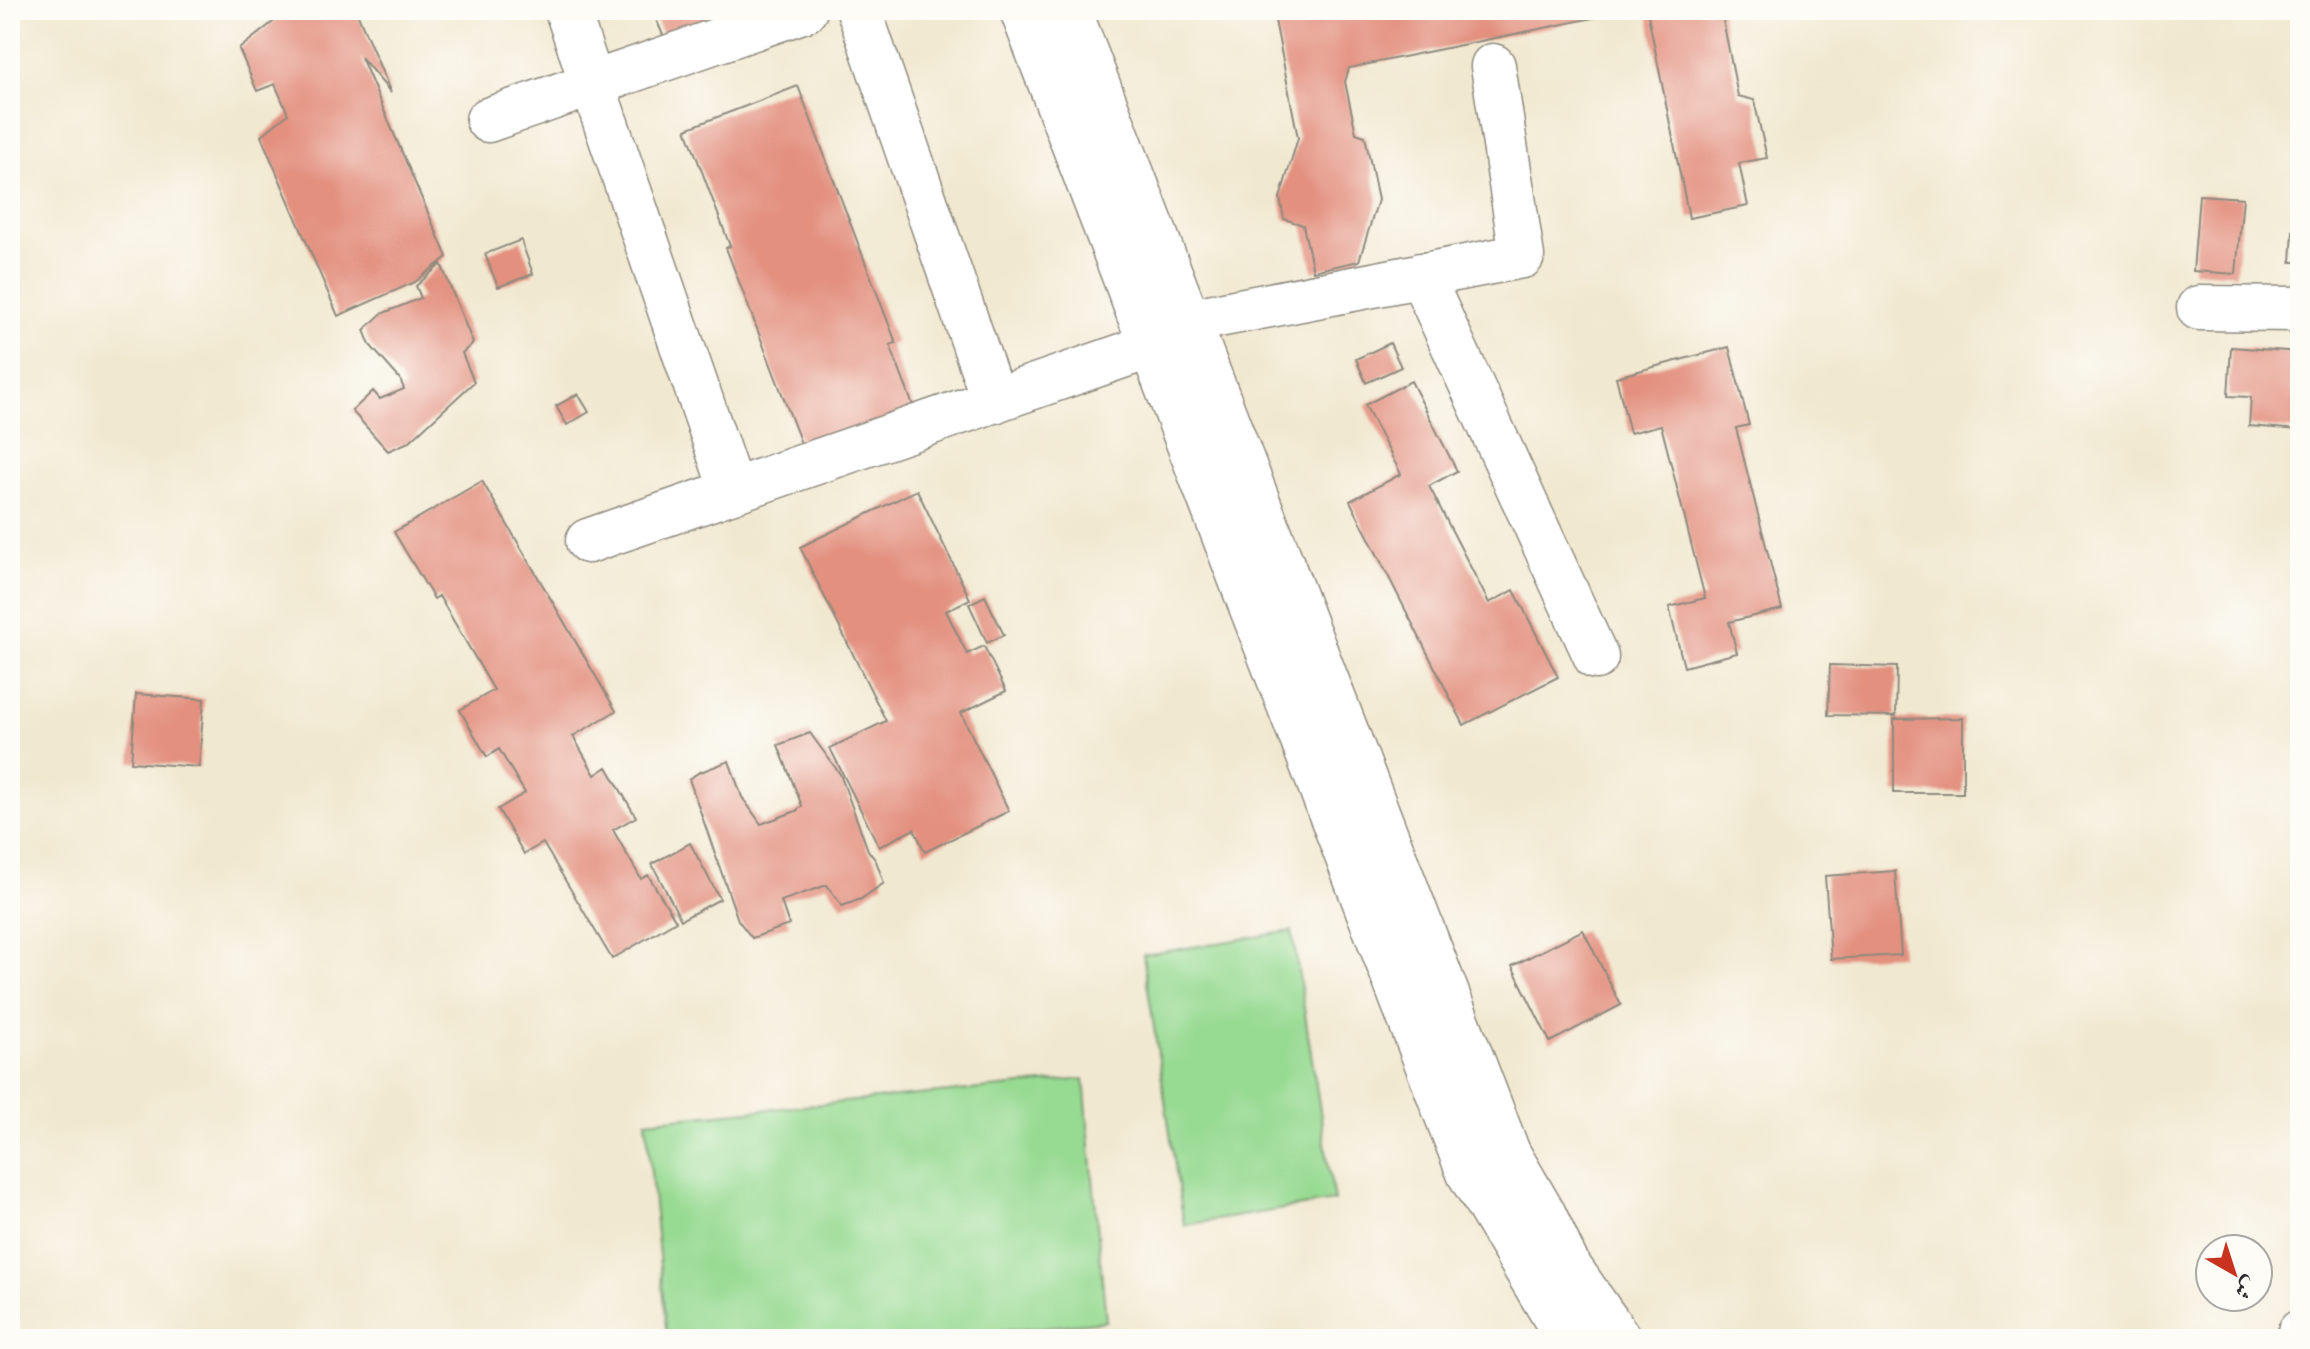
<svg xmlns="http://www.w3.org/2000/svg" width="2310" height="1349" font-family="'IM FELL Double Pica',Amiri,serif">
<rect width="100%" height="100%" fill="#fdfcf7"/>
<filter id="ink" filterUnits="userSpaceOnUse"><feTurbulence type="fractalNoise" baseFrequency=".0125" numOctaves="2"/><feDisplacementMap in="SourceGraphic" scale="16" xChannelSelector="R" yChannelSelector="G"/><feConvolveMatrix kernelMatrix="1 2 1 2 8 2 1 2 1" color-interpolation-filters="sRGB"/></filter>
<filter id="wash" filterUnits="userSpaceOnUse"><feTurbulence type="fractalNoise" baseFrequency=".006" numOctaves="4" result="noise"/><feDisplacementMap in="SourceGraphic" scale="32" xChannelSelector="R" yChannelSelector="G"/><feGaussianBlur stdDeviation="1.8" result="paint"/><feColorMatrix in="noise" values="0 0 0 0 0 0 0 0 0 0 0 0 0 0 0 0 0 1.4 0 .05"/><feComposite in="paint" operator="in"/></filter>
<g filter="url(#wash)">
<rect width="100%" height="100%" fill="#f1e8d0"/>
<path fill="#97da92" stroke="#61825e" stroke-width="2" d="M1292,931L1334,1201L1184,1225L1143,955Z
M1084,1079L1106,1321L921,1339H667L646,1121Z"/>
<g id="blocks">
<path fill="#e3907f" d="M282,10H356L391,93L361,57L447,257L415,282L338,316L261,136L288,114L275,84L257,91L239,49L283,14Z
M652,10H762L670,51Z
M1273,10H1627V11L1349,68L1345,82L1356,133L1365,136L1378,200L1359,261L1313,271L1303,225L1284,219L1280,198L1298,138Z
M1647,10H1721L1738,96L1754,100L1767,158L1739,163L1748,206L1689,218Z
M798,86L896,343L890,345L917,416L807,459L726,248L730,246L686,129Z
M2199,195L2243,198L2236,274L2193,271Z
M2293,231L2300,232V262H2291Z
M521,240L533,274L498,287L485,254Z
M441,264L473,343L462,353L474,382L409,442L388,451L352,411L373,391L380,399L404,389L400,379L370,345L364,330L381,314L421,298L416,286Z
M1390,343L1401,367L1366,383L1356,359Z
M1729,347L1749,425L1736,428L1782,609L1729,622L1737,653L1684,667L1669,607L1705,598L1661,425L1630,433L1616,377Z
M2231,347L2300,352V430L2249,426L2251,397L2228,396Z
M1411,381L1457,471L1429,486L1489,603L1514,590L1558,677L1464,725L1350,501L1401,474L1365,405Z
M578,394L589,412L567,425L556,406Z
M482,481L616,711L573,736L595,775L607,767L636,817L613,830L641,879L648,875L676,921L612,959L543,843L524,854L498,809L525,793L499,749L487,757L460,710L494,690L439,596L434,599L394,532Z
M917,490L970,599L946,611L967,654L984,646L1006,691L961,713L1009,811L925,852L914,829L879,847L830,748L886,721L800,547Z
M985,596L1004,635L987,643L969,604Z
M1830,665L1897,667L1896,716L1828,715Z
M136,694L204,699L199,767L131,762Z
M1963,718V793H1894V719Z
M810,733L840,774L868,850L876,861L884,883L861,899L842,906L827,885L781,901L789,925L752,938L738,920L689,779L698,773L729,761L742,797L761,824L796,811L802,806L778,745Z
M690,843L720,899L681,920L652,864Z
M1895,871L1901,955L1831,959L1825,876Z
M1583,930L1621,1005L1550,1042L1512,966Z"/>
</g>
</g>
<g filter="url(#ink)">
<use href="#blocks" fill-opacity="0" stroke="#8e8a7e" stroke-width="2"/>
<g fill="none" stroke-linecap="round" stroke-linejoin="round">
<defs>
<path id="street" d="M567,10L732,491
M859,10L994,401
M488,120L805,10
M1421,275L1596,657
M2199,308L2300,309
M1153,334L1188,321L1522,256L1493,66
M588,541L1151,346
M2300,1339V1332"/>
<path id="secondary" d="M1022,10L1469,1173L1568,1339
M1069,10L1508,1153L1544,1215L1567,1264L1619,1339"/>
</defs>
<use href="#street" stroke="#8e8a7e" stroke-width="47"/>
<use href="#secondary" stroke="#8e8a7e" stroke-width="47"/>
<use href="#street" stroke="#fff" stroke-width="44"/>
<use href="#secondary" stroke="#fff" stroke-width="44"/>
</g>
</g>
<rect width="2310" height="1349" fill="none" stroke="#fdfcf7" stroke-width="40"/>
<g transform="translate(2234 1273) rotate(141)"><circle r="38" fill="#fdfcf7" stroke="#a9a8a5" stroke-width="2"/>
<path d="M0-6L14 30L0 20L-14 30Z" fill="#c8321e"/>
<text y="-12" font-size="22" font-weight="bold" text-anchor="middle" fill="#2b2b2b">ش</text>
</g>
</svg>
